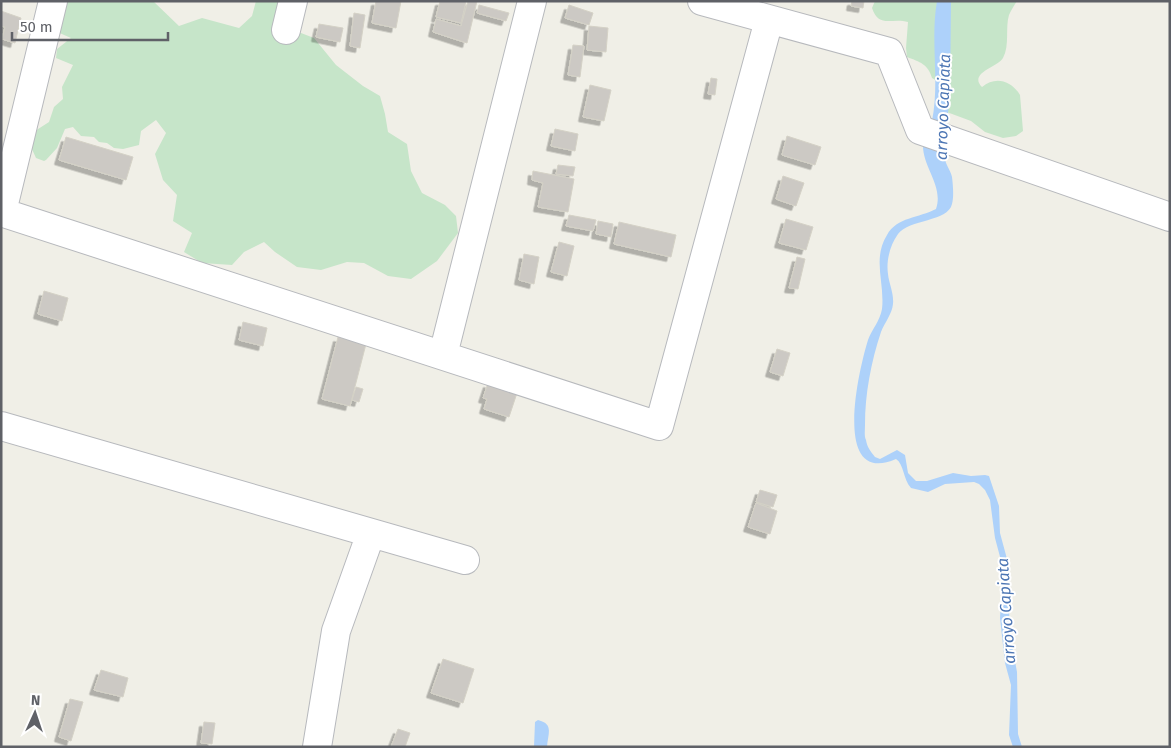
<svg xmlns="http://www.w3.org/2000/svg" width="1171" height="748" font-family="'Fira Sans',sans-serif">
<defs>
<filter id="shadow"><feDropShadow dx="-4.5" dy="4.5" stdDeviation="0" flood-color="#0004"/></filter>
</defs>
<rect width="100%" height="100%" fill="#f0efe7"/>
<path fill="#c6e5c9" d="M67,1H153L179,26L202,18L239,28L252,16L256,1H282L287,32L301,33L314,38L336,65L363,86L380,96L385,114L388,132L407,144L411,171L422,193L445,205L456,216L458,233L437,261L411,279L388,276L364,263L347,262L321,270L297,267L275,252L264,242L244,252L232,265L202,263L184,252L192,233L173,221L177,195L163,180L155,154L166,133L156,120L141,131L139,145L123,149L114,148L107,143L99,142L94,137L81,136L73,127L65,129L57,148L46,160L44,161L36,158L31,147L35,131L49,122L54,107L63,99L62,87L73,65L56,58L57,49L71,38L55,31L59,10Z
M875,1H1017C1014,6 1011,10 1009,15C1005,28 1010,45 1003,58C998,67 968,73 982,87C995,76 1011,80 1020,95L1023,131L1016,136L1003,138L985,132L971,121L944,111L939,82L932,78C928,64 920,62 907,57L906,48L908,22C892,17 879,29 872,8Z"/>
<path fill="#add1fa" d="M937,1H951L950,98L946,127L932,121C940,81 930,41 937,1Z
M923,144L945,152C943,163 950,168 952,177C953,185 954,197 952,204C948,222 909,219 898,234C890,245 886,261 888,274C889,284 894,293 893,304C892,314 885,322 881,332C871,362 865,394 865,425C865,430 864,436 866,440C867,447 871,452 875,457L880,459L897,450L905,455L908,473L916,481H927L953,473L971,476L985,475L989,476L999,506L1000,533L1010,570L1009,629L1017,672L1018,734L1022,747H1013L1009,735L1011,685L1005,663L1000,618L1003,568L995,538L990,500L985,490L979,484L974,482L945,484L928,492L911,488C903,479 904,464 896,459C831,487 859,369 868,340C872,329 880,321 882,309C885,283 872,259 887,235C897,217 919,218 936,209C944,186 922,167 923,144Z
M538,720C554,724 548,733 547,747H534L535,722Z"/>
<path fill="#ccc9c4" stroke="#d4d1c6" filter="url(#shadow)" d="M376,1H401L396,28L372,23Z
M440,1H466L461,23L436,17Z
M468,1H477L467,43L433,32L436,19L461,26Z
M852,1H864L863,8L851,6Z
M479,5L509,13L506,21L477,13Z
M569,5L593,13L589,25L565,18Z
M1,11L21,18L15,43L2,39L5,27L1,26Z
M354,13L365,15L360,48L350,46Z
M319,24L343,28L340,42L316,37Z
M589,26L608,28L606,52L587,50Z
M573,45L584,46L580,77L568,75Z
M711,78L717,79L715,95L708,94Z
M590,85L611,90L604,121L583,117Z
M555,129L578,134L575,151L551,146Z
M787,136L821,147L815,165L782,155Z
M66,137L133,157L126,180L59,160Z
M558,165L575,167L573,176L556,174Z
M533,171L574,179L568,212L538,207L543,183L532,180Z
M783,176L804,183L796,206L776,199Z
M569,215L596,220L593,231L566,226Z
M786,219L813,227L806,250L779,243Z
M598,221L613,224L611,237L596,234Z
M619,222L676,235L671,257L614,244Z
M559,242L574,246L567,276L551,272Z
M524,254L539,257L534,284L519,280Z
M797,257L805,259L798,289L789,288Z
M44,291L68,298L62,321L38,314Z
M243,322L267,328L263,346L239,340Z
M338,337L366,344L350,406L322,399Z
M777,349L790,353L783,376L770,372Z
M488,383L517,393L509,417L484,409L487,399L483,398Z
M356,387L363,389L359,402L352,400Z
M760,490L777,495L773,507L756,502Z
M756,503L777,511L770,534L748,527Z
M443,659L474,669L463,703L431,693Z
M101,670L128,678L123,697L94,690Z
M70,699L83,702L71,741L59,737Z
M204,722L215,723L212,744L201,743Z
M398,729L410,733L405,747H391Z"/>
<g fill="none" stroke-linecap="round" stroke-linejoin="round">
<defs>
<path id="minor" d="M702,1L889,52L920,130L1170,217
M286,30L293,1
M1,212L659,426L769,20
M2,212L53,1
M443,355L532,1
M1,426L465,560
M317,747L336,631L371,533"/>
</defs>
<use href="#minor" stroke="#b7b9bd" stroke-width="30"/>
<use href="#minor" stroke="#fff" stroke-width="28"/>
</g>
<g text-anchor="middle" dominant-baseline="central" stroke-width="4" stroke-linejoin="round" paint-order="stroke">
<g font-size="16" font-style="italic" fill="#4d76b4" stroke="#fff">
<text transform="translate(943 107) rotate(-88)">arroyo Capiata</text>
<text transform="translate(1006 611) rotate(-94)">arroyo Capiata</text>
</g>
</g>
<rect width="1171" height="748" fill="none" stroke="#5f6167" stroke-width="5"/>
<g transform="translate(35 713) rotate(3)" stroke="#ffffff" stroke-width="4" paint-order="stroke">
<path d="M0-4L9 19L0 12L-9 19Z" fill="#5f6167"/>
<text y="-8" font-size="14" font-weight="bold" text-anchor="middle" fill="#5f6167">N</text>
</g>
<path d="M12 32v8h156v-8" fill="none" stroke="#5f6167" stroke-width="2.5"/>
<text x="20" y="32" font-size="15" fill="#5f6167" stroke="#ffffff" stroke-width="4" paint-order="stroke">50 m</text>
</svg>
